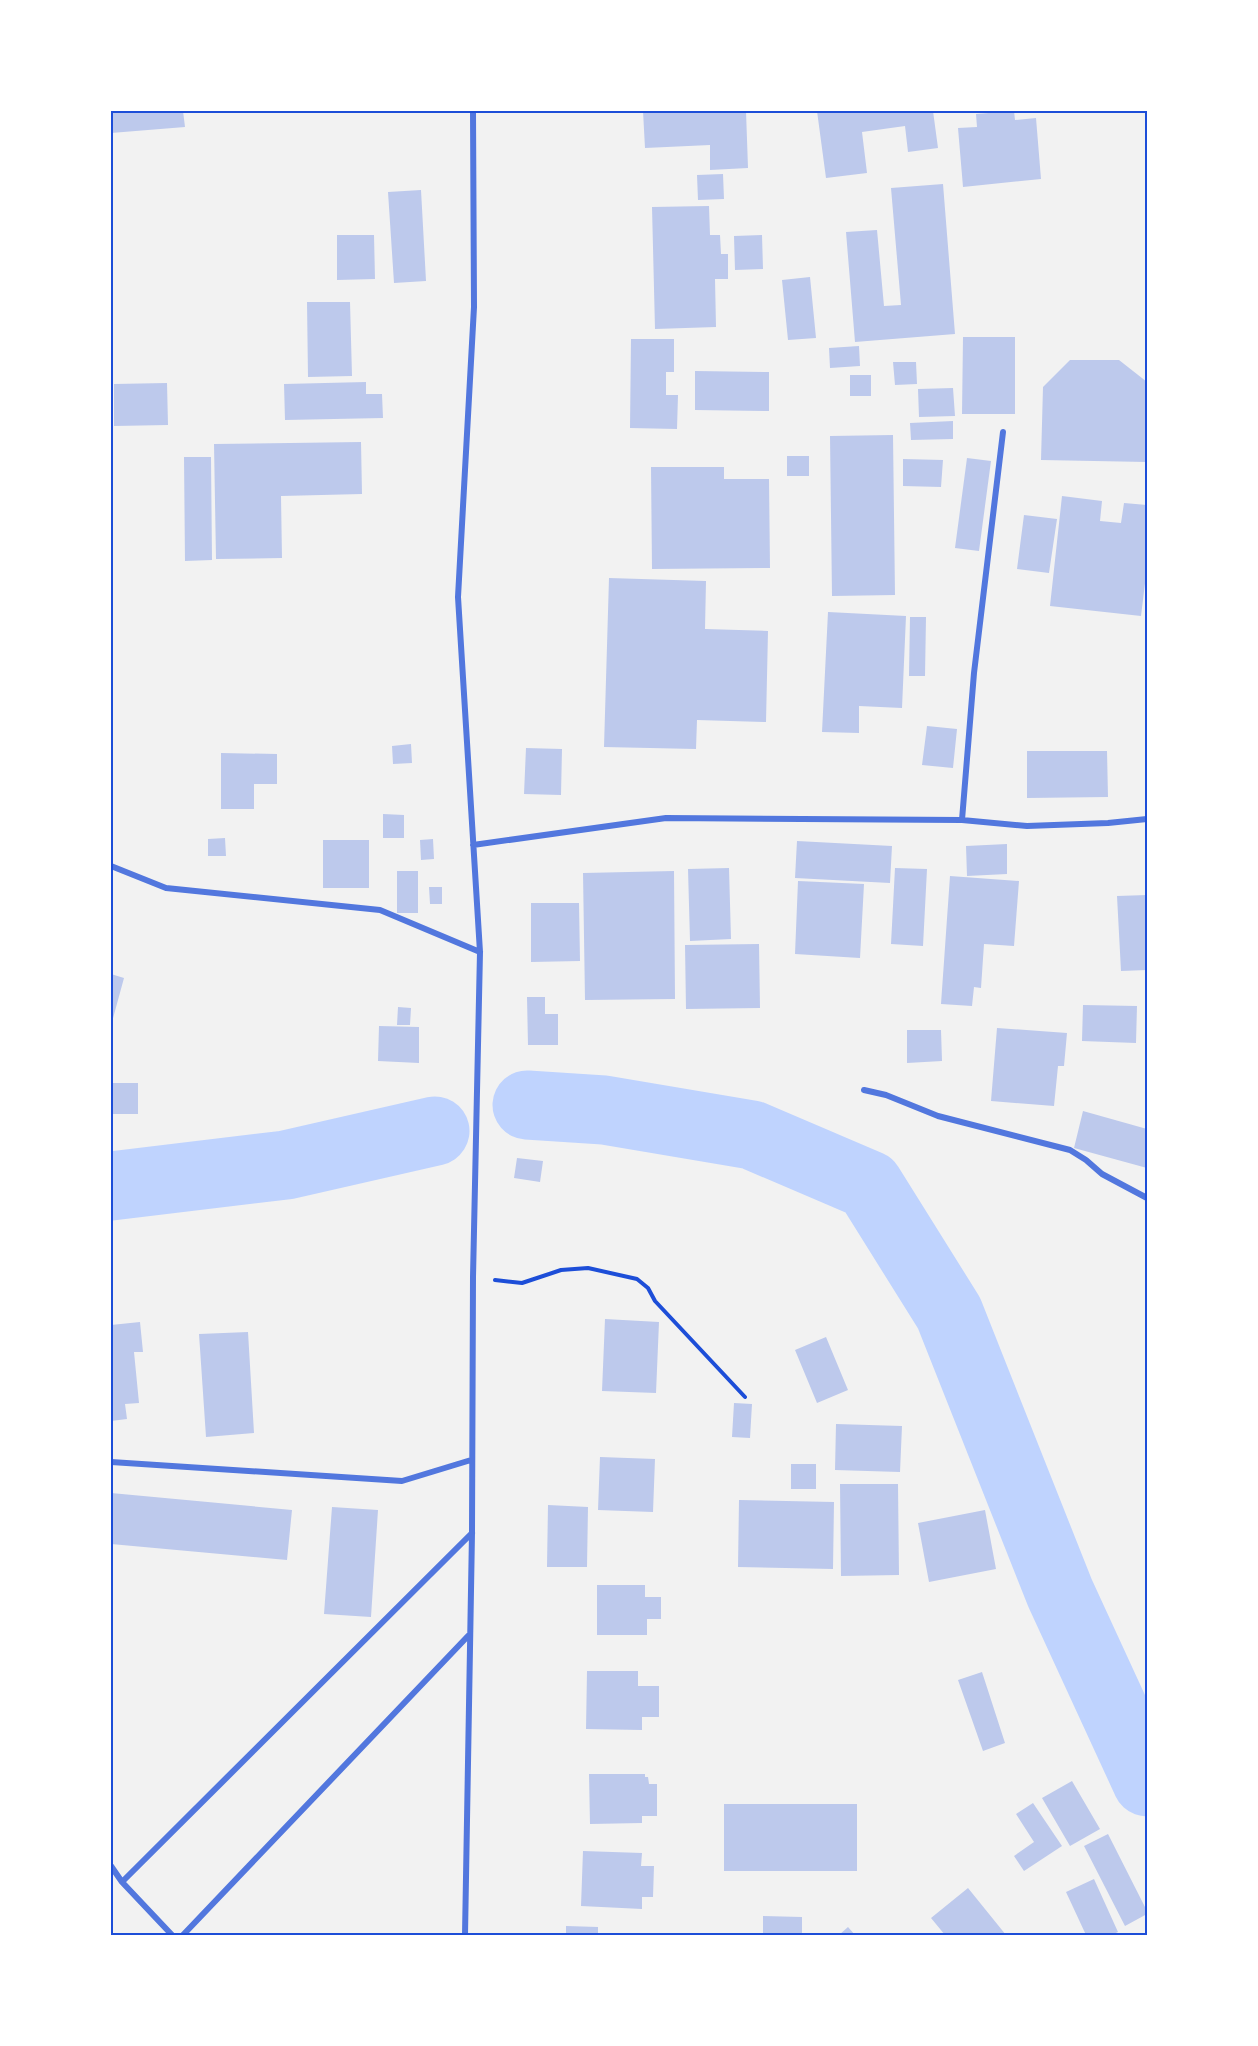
<svg xmlns="http://www.w3.org/2000/svg" width="1258" height="2046" font-family="Montserrat,sans-serif">
<rect width="100%" height="100%" fill="#f2f2f2"/>
<g fill="none" stroke-linecap="round" stroke-linejoin="round">
<path stroke="#bfd3fe" stroke-width="69" d="M527,1105L604,1110L752,1135L869,1185L949,1313L1060,1593L1147,1782
M111,1186L286,1165L435,1131"/>
</g>
<path fill="#bdc9ec" d="M111,111H183L185,127L111,133Z
M643,111H746L748,168L710,170V145L645,148Z
M817,111H933L938,148L908,152L905,126L862,132L867,173L826,178Z
M1014,111L1015,120L1036,118L1041,179L963,187L958,128L977,127L976,114Z
M723,174L724,199L698,200L697,175Z
M943,184L955,334L855,342L846,232L877,230L884,306L901,305L891,188Z
M421,190L426,281L394,283L388,192Z
M709,206L710,235H720L721,254H728V279H715L716,327L655,329L652,207Z
M337,235H374L375,279L337,280Z
M762,235L763,269L735,270L734,236Z
M810,277L816,338L788,340L782,280Z
M307,302H350L352,376L308,377Z
M963,337H1015V414H962Z
M631,339H674V372H666V395H678L677,429L630,428Z
M859,346L860,366L830,368L829,348Z
M1070,360H1119L1147,382V462L1041,460L1043,387Z
M893,362H916L917,384L895,385Z
M695,371L769,372V411L695,410Z
M850,375H871V396H850Z
M366,382V394H382L383,418L285,420L284,384Z
M167,383L168,425L114,426V384Z
M953,388L955,416L919,417L918,389Z
M953,421V439L911,440L910,423Z
M893,435L895,595L832,596L830,436Z
M361,442L362,494L281,496L282,558L216,559L214,444Z
M787,456H809V476H787Z
M184,457H211L212,560L185,561Z
M967,458L991,461L979,551L955,548Z
M903,459L943,460L941,487L903,486Z
M651,467H724V479H769L770,568L652,569Z
M1062,496L1102,501L1100,521L1121,523L1124,503L1147,505V567L1141,616L1050,606Z
M1024,515L1057,519L1049,573L1017,569Z
M609,578L706,581L705,629L768,631L766,722L697,720L696,749L604,747Z
M828,612L906,616L902,708L859,706V733L822,732Z
M910,617H926L925,676H909Z
M927,726L957,729L953,768L922,765Z
M411,744L412,763L393,764L392,746Z
M526,748L562,749L561,795L524,794Z
M1027,751H1107L1108,797L1027,798Z
M221,753L277,754V784H254V809H221Z
M383,814L404,815V838H383Z
M225,838L226,856H208V839Z
M433,839L434,859L421,860L420,840Z
M323,840H369V888H323Z
M797,841L892,846L890,883L795,878Z
M1007,844V874L967,876L966,846Z
M729,868L731,939L690,941L688,869Z
M895,868L927,869L923,946L891,944Z
M397,871H418V913H397Z
M674,871L675,999L585,1000L583,873Z
M950,876L1019,881L1014,946L984,944L981,988L974,987L972,1006L941,1004Z
M798,881L864,884L860,958L795,954Z
M429,887H442V904H430Z
M1147,895V970L1121,971L1117,896Z
M531,903H579L580,961L531,962Z
M759,944L760,1008L686,1009L685,945Z
M111,974L124,978L112,1022H111Z
M527,997H545V1014H558V1045H528Z
M1083,1005L1137,1006L1136,1043L1082,1041Z
M398,1007L411,1008L410,1025H397Z
M379,1026L419,1027V1063L378,1061Z
M997,1028L1067,1033L1064,1066H1058L1054,1106L991,1101Z
M907,1030H941L942,1061L907,1063Z
M111,1083H138V1114H111Z
M1083,1111L1147,1129V1168L1074,1148Z
M517,1158L543,1161L540,1182L514,1178Z
M605,1319L659,1322L656,1393L602,1391Z
M140,1322L143,1352H134L139,1403L125,1404L127,1419L111,1421V1325Z
M248,1332L254,1433L206,1437L199,1334Z
M826,1337L848,1390L817,1403L795,1350Z
M734,1403L752,1404L750,1438L732,1437Z
M836,1424L902,1426L900,1472L835,1470Z
M600,1457L655,1459L653,1512L598,1510Z
M791,1464H816V1489H791Z
M840,1484H898L899,1575L841,1576Z
M111,1493L292,1510L287,1560L111,1544Z
M739,1500L834,1502L833,1569L738,1567Z
M548,1505L588,1507L587,1567H547Z
M332,1507L378,1510L371,1617L324,1614Z
M985,1510L996,1569L929,1582L918,1523Z
M597,1585H645V1597H661V1619H647V1635H597Z
M587,1671H638V1686H659V1717H642V1730L586,1729Z
M982,1672L1005,1743L983,1751L958,1680Z
M589,1774H645V1777H648L649,1784H657V1816H642V1823L590,1824Z
M1072,1781L1100,1829L1070,1846L1042,1798Z
M1033,1803L1062,1846L1024,1871L1014,1856L1034,1842L1016,1814Z
M724,1804H857V1871H724Z
M1108,1834L1147,1911V1914L1125,1926L1084,1846Z
M583,1851L642,1853L641,1866H654L653,1897H642V1909L581,1906Z
M1094,1879L1118,1932L1111,1935H1086L1066,1892Z
M968,1888L1006,1935H945L931,1918Z
M763,1916L802,1917V1935H763Z
M566,1926L598,1927V1935H566Z
M848,1927L855,1935H839Z"/>
<g fill="none" stroke-linecap="round" stroke-linejoin="round">
<path stroke="#1d4ed8" stroke-width="4" d="M495,1280L522,1283L561,1270L588,1268L637,1279L648,1288L655,1301L745,1397"/>
<path stroke="#5277de" stroke-width="6" d="M962,820L974,673L1003,432
M473,845L666,818L962,820L1027,826L1108,823L1147,819
M111,866L166,888L380,910L480,952
M864,1090L886,1095L938,1116L1070,1150L1086,1160L1102,1174L1147,1198
M111,1462L402,1481L471,1460
M111,1866L122,1882L172,1935
M122,1882L472,1533
M183,1935L468,1636
M465,1935L472,1533L473,1277L480,952L458,597L474,307L473,111"/>
</g>
<rect width="1258" height="2046" fill="none" stroke="#ffffff" stroke-width="225"/>
<rect x="112" y="112" width="1034" height="1822" fill="none" stroke="#1d4ed8" stroke-width="2"/>
</svg>
